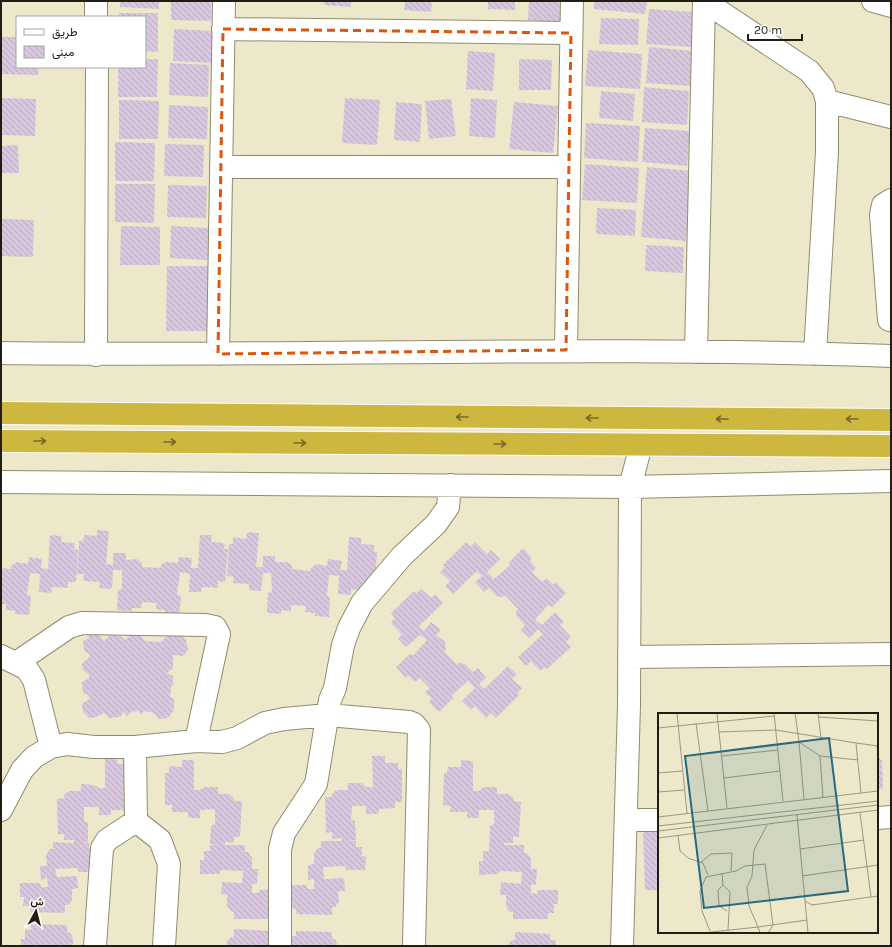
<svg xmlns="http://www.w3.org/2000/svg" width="892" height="947" font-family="Karla,Vazirmatn,sans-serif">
<defs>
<pattern id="building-back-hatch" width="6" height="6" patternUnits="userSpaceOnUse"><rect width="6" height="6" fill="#d8c7df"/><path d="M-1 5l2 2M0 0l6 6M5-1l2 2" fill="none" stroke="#b9aabe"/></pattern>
</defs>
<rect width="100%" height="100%" fill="#ede8ca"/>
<path fill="url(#building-back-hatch)" d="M120,1H159V9L120,7Z
M171,1H211V21L171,20Z
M324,1H351V7L324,5Z
M405,1H432L431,12L404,10Z
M488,1H515V10L488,9Z
M529,1H564L562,22L528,20Z
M594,1H647L645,14L594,9Z
M649,9L694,12L692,47L646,44Z
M119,13H158V52L145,51V17H119Z
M601,18L639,19L638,45L599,44Z
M174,29L213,31L212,63L173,61Z
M1,37H17V67H39L38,75L1,74Z
M649,47L694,51L691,86L646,83Z
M588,50L642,54L640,89L585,86Z
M468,51L495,53L493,91L466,89Z
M145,59H158L157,97H118V67H145Z
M519,59L552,60L551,90H519Z
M170,63L209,65L208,97L169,95Z
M644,87L689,91L687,125L642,122Z
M601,91L635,94L633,121L599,118Z
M1,98L36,99L35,136L1,135Z
M345,98L380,100L377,145L342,143Z
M471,98L497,100L495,138L469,136Z
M451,99L456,136L429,139L425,101Z
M119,100L159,101L158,139H119Z
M396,102L422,104L420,142L394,140Z
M514,102L558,106L553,153L509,149Z
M169,105L208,107L207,139L168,138Z
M586,123L640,126L638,162L584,158Z
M645,128L690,131L687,166L642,162Z
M115,142L155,143L154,181H115Z
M165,144L204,145L203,177L164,176Z
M18,145L19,173H1V146Z
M585,164L639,168L637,203L582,200Z
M647,167L692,171L686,241L641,237Z
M115,184H155L154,223L115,222Z
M168,185L207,186L206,218L167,217Z
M597,208L636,210L635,236L596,234Z
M1,219L34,220L33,257L1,256Z
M121,226L160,227V265H120Z
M171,226L210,228L208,260L170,258Z
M646,245L684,247L683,273L645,271Z
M167,266H210L209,331H166Z
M97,530L109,531L106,564L113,565V553H126V560L137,559L142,563V567L161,568V565L166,562L178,563L179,557L192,558L191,568H198L200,535H212L211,542L225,543L224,549H228L225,582L218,581V588L202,587L201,592H189L190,574L180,572L177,594L181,596L179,615L165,614V610L156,609V603L142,602L141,608H132V611L117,610L118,591L122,589V570H113L112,589L99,588L100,582L83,581L84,574H77L79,541H83L84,535L97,536Z
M247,532L259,533L256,567H263V556H275V562H287L292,566V569L310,571L311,568L316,564L327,566L328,559L342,561L340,570L347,571L349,537L361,538V544L374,545V552H377L375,584L368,591L351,589V595L338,594L339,576L329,575L327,596L330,598L329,617L315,616V613L305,612L306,606L291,605V611L281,610V614L267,613L268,593L272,592L271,573H263L261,591L249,590V584L233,583L234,577L227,576L229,544H233V537L246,539Z
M50,535L62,536L61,542L75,543L74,549L78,550L76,582H68V588L52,587L51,593L39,592L40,574L30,573L27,594L31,596L29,615L15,614V611L6,610V604H1V568L11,569V566L17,562L28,564L29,557L42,559L41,568L48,569Z
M466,542L471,547L475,542L487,554L491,550L500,559L487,572L494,579L510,565L509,562L523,548L532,558L530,561L536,568L532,572L542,582L547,578L553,585L556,582L566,593L552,607L548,605L535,620L542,625L555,612L564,622L560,625L571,637L566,642L571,647L547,669L545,667L540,671L531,661L526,666L518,657L543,634L538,629L530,638L521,630L525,625L517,617L516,611L518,609L505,595L503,597L496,596L489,588L484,592L475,582L482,576L477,571L453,594L445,586L450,581L440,572L445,567L443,565Z
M421,589L431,598L435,594L443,603L419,626L424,631L431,622L441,630L436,635L445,642L446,649L444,651L457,665L459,663L465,664L473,672L478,668L486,678L479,684L484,689L508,666L517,674L512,679L522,688L517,693L519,695L496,718L491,713L486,718L475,706L471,710L462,701L475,688L468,681L452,695L453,698L439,712L429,702L432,699L425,692L430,688L420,678L415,682L408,675L406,678L396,667L410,654L414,655L427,640L420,635L406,647L398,638L402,635L391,623L395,618L391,613L414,591L417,593Z
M89,635H99L104,641L110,635H119L125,640L130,635H140L145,641L161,642L168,635L183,636L186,640L188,650L183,656L173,655V668L167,673L173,676V685L171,687L170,697L174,699V710L168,718L159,719L154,713L144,711L141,714L138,711L131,712L127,716L124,711L120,717L109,718L104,713L96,717L89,718L83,712L82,704L89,699V695L83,693L82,682L89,678V675L83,670L82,663L89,658V654L84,650L83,641L88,639Z
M372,756H385V763H398V769H402V802H395V808L379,809L378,814H366V806H352L351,820L355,821L356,840L346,841H356V847H362V856L366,857L365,870H347L345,866L323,867L324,879L344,878L345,891H338L339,902L335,907H332V915L296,914V909L290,908L287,885H306L308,889H314V879L308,880V865L314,864V853L318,848H321V841H342V838L332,839V832L326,833L325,797H332V794L337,790H348V783H362L366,787H373Z
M877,756L882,761L883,789H877Z
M105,758H117V764H130L127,810H111V815H99V807H84V821L88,823V842L83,843H89V848H95L98,872H79L77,868L55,869L57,877L77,876L78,888L72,889V900L68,905H65V913L30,912V906H23L24,897H20V883H40L41,887H48L47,877L41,881L40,866H47L46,855L50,849H53V842L74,843V840H64V834H58L57,799L65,798L64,795L69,791H81V784L94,785L99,788H105Z
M182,760H194V790H200L205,787H218V794H229L234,798V801H242L240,837H234V843L225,842V845H245V852H248L252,858V869H258L257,884H252V893H258L260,890L279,889L269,919H234V912L231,911L227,906V895L221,894L222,882L242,883L243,871L221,870L219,874H200V860H204V851H210V845H219L210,844L211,826L215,824V809L200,810V818H188V812H172V805H165V773H169V766L182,767Z
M461,760L473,761V791H479L484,787H497V794H508L514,798L513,801L521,802L519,837H513V843H504V845H524V853H527L531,858V869H537L536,885L531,884V893L537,894L538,890H558V904H554V913H548V919H513V912H510L506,907V895H500L501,882L521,884L522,872L500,871L498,874L479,875V861H483V851H489L490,826L494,824V810H479V818H467V812H450L451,806L443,805L444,773H447L448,767H461Z
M643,832H659V890H645Z
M31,924L67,925V932L70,933L73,938V946H21V939H25V929L31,930Z
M234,929L270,931L275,946H227V942L231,937H234Z
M296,931L332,932V939H335L338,946H290V936H296Z
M515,932L550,934V940H556V946H507L512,940H515Z"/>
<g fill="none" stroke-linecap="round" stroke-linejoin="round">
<defs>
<path id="minor" d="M96,1V17
M704,1L809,71L823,88L827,101L891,117
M873,1L891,6
M223,29L571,33
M221,167H568
M889,320L881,215L883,205L891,200
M566,350L572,1
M696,352L704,1
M1,353C298,357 594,345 891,356
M218,354L224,1
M815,354L827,152V101
M96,355L97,67
M1,482L630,487L891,481
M1,656L27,669L34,680L51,747
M629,657L891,654
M16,663L69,627L82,623L205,625L215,627L219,634L196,741
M135,747L136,821L160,840L169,864L164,946
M1,810L22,770L34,757L51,747L67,744L94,747H135L196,741L222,742L237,738L265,723L284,719L328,715L409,722L414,724L419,730L414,946
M877,818L891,817
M627,820H659
M95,946L102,848L107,840L136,821
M280,946V849L284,833L316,784L330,700L335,688L343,645L349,628L362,603L402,556L436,524L448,507L450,485
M622,946L629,705L630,487L641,445"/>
<path id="highway" d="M1,413L891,420
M1,441L891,446"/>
</defs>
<use href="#minor" stroke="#908b70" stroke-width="24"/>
<use href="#highway" stroke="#fff" stroke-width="24"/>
<use href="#minor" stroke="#fff" stroke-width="22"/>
<use href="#highway" stroke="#ceb73f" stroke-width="22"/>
</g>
<defs><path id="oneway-shaft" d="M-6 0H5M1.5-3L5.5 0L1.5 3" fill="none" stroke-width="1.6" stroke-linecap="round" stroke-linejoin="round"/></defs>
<g stroke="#776a29">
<use href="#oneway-shaft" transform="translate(462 417) rotate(-180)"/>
<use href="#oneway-shaft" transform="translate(592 418) rotate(-180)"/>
<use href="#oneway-shaft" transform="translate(722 419) rotate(-180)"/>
<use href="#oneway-shaft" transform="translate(852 419) rotate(-180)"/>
<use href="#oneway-shaft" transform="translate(40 441)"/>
<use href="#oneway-shaft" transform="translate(170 442)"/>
<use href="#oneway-shaft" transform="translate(300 443)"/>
<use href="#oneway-shaft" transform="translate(500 444)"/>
</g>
<path fill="none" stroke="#de560c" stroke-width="3" stroke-dasharray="8 5" stroke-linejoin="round" d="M223,29L571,33L566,350L218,354Z"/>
<g transform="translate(658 713)">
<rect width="220" height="220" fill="#ede8ca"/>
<path fill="none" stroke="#9b9781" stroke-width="1" d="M19,0L29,100M59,0L69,95M116,0L125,88M137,0L141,29L162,43L200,47M160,0L163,25M161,4L220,8M38,10L50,98M0,15L116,3M61,19L118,17L198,30M141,29L146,86M219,32L220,44M64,43L120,37M162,43L165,84M0,60L24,58M66,65L122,58M0,79L26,77M203,80L198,30L220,33M202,100L213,184M139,102L150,220M0,104L220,78M0,113L220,88M0,118L220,92M20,122L22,138L30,145L45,150L50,162M0,125L220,97M142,136L206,127M43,149L53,141L74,140L73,158M64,160L65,172L72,179L70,217M144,163L220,152M65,172L60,177L61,193L69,198M147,188L154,192L220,183M52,218L44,198L42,178L48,164L78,158L87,153L107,151L115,212L110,220M44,220L100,214L91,193L89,174L94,163L96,137L109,112M102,220L100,214L149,207"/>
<path fill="#28697d" fill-opacity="0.15" stroke="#28697d" stroke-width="2" d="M171,25L190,178L46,195L27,43Z"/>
<rect width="220" height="220" fill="none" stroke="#201e13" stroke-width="2"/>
</g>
<rect width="892" height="947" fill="none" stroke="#201e13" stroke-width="4"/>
<rect x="16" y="16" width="130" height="52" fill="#ffffff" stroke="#a6a5a1"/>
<rect x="24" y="29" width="20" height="6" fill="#ffffff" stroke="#a6a5a1"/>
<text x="52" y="36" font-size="12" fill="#201e13">طريق</text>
<rect x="24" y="46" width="20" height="12" fill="url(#building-back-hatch)" stroke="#a6a5a1"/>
<text x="52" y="56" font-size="12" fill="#201e13">مبنى</text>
<g transform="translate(36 911) rotate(7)" stroke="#ffffff" stroke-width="3" paint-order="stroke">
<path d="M0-3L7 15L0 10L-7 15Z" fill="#201e13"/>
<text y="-6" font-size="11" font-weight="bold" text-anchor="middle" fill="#201e13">ش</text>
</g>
<path d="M748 34v6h54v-6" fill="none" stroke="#201e13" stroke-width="2"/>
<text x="754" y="34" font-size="12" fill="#201e13" stroke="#ffffff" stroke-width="3" paint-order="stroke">20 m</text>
</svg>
